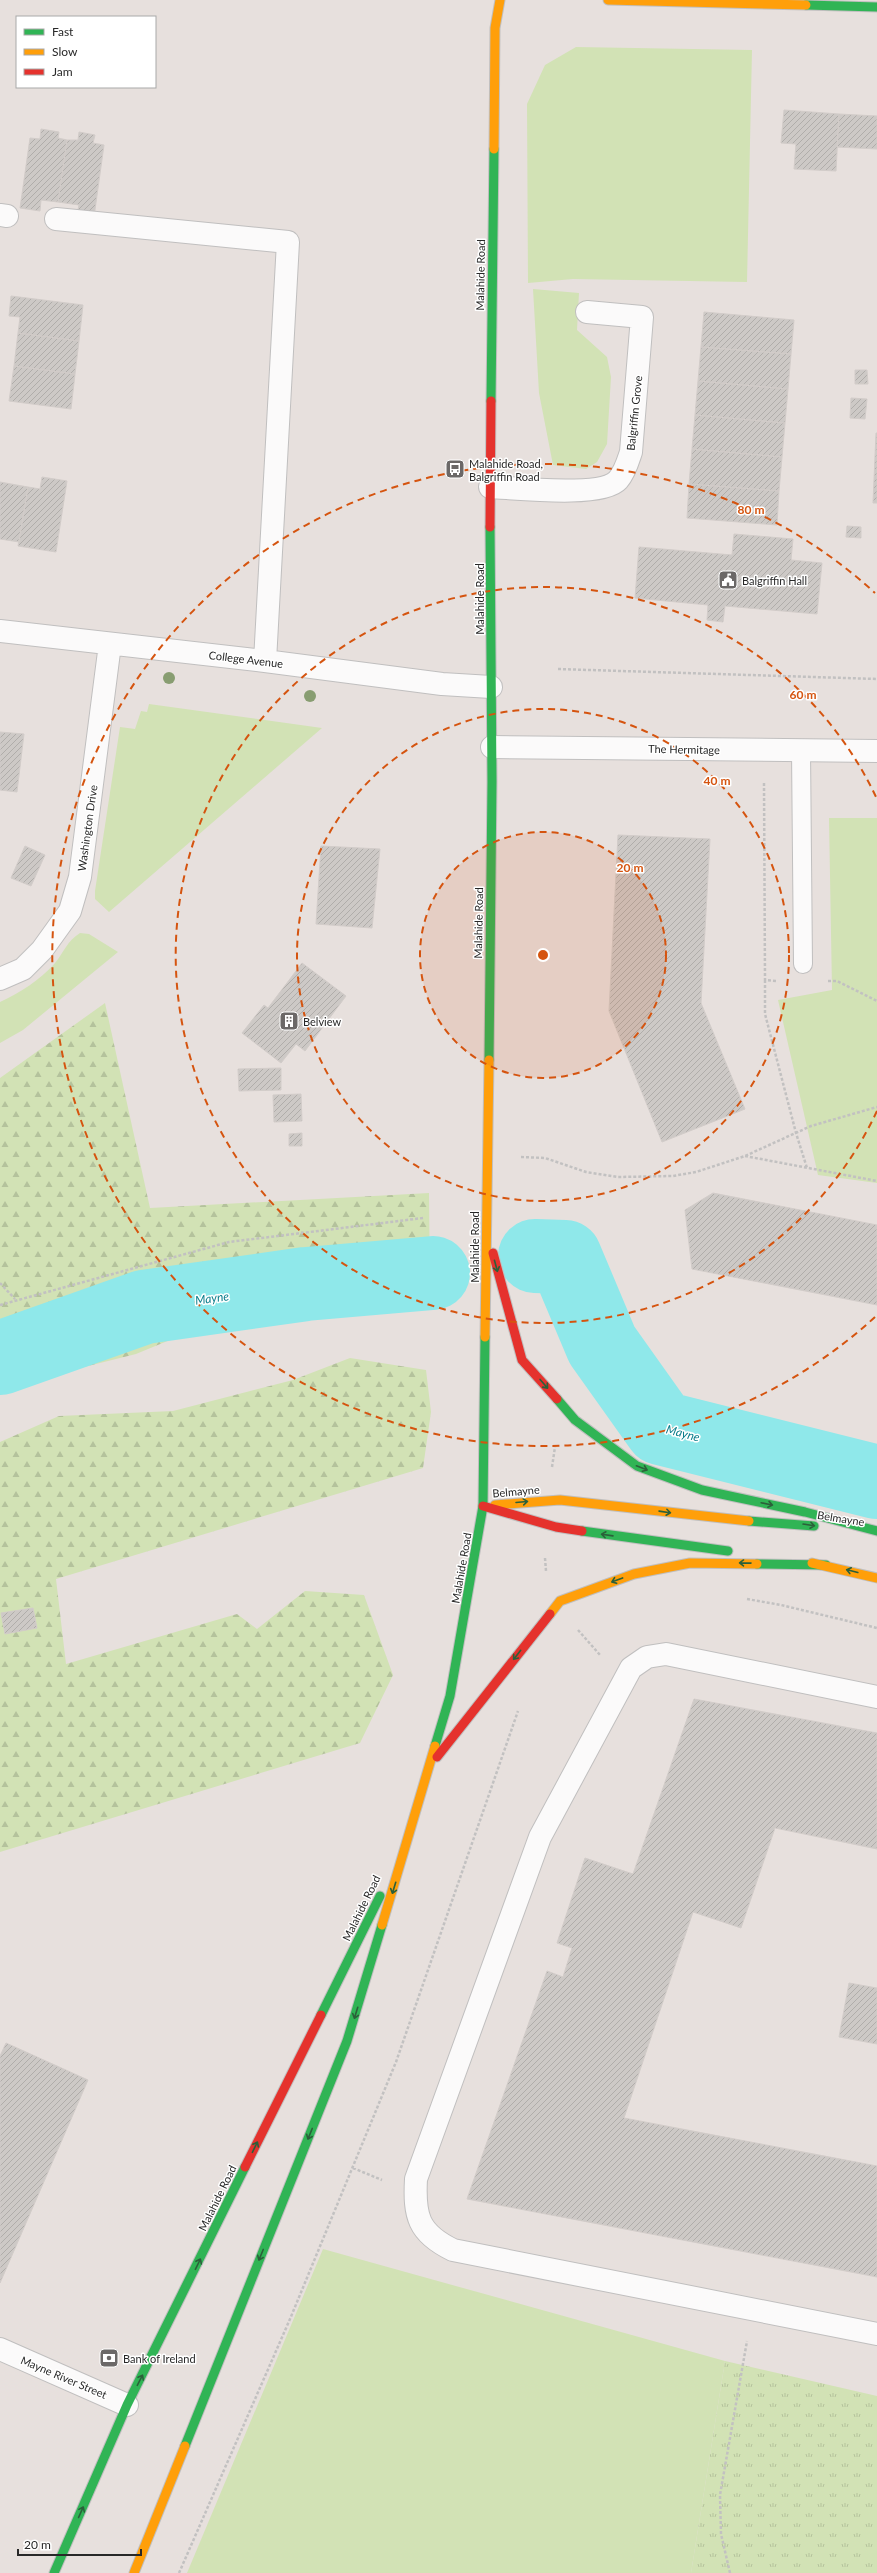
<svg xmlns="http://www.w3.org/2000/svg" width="877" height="2573" font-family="Lato,sans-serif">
<defs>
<pattern id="forest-firs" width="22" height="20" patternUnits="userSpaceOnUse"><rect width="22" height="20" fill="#d2e2b5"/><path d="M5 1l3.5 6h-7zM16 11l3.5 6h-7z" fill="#b4c29c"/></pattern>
<pattern id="park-tufts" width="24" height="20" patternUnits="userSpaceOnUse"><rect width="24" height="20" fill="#d2e2b5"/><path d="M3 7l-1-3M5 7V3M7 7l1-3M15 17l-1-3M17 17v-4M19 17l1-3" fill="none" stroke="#b4c29c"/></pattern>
<pattern id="building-hatch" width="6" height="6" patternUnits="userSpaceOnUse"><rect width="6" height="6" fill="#cdc9c6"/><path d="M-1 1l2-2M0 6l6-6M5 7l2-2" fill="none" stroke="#b0adaa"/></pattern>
</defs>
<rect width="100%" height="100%" fill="#e7e0dd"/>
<path fill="#d2e2b5" d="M576,47L752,50L747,282L573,279L528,283L527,104L545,65Z
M533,289L579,293L577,330L607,357L611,377L607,444L597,462L586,469L553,465L539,393Z
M149,704L322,728L109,912L95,899V891L120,727L135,729L141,711L147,712Z
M829,818H877V1183L818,1175L778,1000L832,990Z
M80,933L89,934L118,952L23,1030L0,1043V1002C21,992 39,981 55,963C64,952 67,941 80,933Z
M323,2249L725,2361L691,2573H187Z"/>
<path fill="url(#forest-firs)" d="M105,1003L150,1208L429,1193L430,1292L418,1298L216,1321L136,1354L64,1372L0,1395V1078Z
M350,1358L426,1370L431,1412L423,1468L56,1579L66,1664L237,1614L257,1629L305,1591L364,1595L393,1675L360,1743L0,1852V1442L59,1416L173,1411L293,1380Z"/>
<path fill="url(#park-tufts)" d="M725,2361L877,2396V2573H691Z"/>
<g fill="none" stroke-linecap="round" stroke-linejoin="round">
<path stroke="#8fe8ea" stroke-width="74" d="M535,1256L565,1257L602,1345L661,1428L877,1482
M0,1358L144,1307L306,1284L433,1273"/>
</g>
<path fill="url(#building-hatch)" stroke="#d2ccc9" d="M784,110L839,114L836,171L794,169L796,144L781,143Z
M839,114L877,116V149L837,147Z
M41,129L59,132L58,138L67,140L58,202L41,200L40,211L20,208L30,138L40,139Z
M79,132L95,135L93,143L104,145L94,217L77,214L79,205L58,202L67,140H78Z
M11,296L83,305L79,341L18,333L20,317L9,316Z
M704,312L794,320L791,354L701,347Z
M18,333L79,341L75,374L14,366Z
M701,347L791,354L788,389L698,381Z
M14,366L75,374L71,409L9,401Z
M855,370H867L868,384H855Z
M698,381L788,389L785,423L695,415Z
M851,398L867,399L865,419L850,418Z
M695,415L785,423L782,457L692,449Z
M876,433H877V503H873Z
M692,449L782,457L779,491L689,484Z
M42,477L67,481L56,552L18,546L28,487L40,489Z
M0,482L28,487L19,542L0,539Z
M689,484L779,491L777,525L687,518Z
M847,526L861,527V538L846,537Z
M734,534L793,539L791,560L822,563L817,614L725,606L723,622L707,620L708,605L635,598L639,547L732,555Z
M0,732L24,734L17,792L0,790Z
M618,835L710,839L701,1003L745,1109L662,1142L609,1011Z
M25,846L45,855L31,886L11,878Z
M321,846L380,849L372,928L316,924Z
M302,963L346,996L305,1051L296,1044L281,1063L242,1033L264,1005L268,1008Z
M281,1068V1090L239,1091L238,1069Z
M301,1094L302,1121L274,1122L273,1095Z
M302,1133V1146H289V1134Z
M713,1193L877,1225V1305L692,1269L685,1210Z
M33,1608L37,1628L5,1634L1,1613Z
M694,1699L877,1733V1849L775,1828L741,1928L693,1912L624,2118L877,2166V2277L467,2199L547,1971L563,1977L572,1948L557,1943L585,1858L633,1874Z
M849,1983L877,1988V2044L839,2037Z
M6,2043L88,2080L0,2283V2056Z"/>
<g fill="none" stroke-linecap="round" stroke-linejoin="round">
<defs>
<path id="lane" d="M801,750L803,964"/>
<path id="street" d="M0,215L7,216
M56,219L288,242L265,661
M490,487C515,488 602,498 618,480C625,472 628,461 631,452L642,317L587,312
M0,631L265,661L442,684L491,687
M492,747L877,751
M0,979L23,969L42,950L70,911L80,877L110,644
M877,1697L666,1654L647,1657L631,1668L540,1837L416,2179C414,2216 418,2233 453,2250L877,2334
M0,2349L127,2405"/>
<path id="fast" d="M806,5L877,7
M491,401L494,149
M489,1060L492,782L490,527
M557,1399L575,1420L637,1466L702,1490L805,1512L877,1531
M749,1521L814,1526
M582,1531L728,1551
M757,1564L826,1565
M435,1746L450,1696L483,1506L485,1337
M321,2015L380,1896
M185,2446L347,2041L382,1925
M54,2573L127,2405L245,2167"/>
<path id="slow" d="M608,0L806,5
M494,149L495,28L500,0
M485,1337L489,1060
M495,1505L560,1500L749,1521
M812,1563L877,1578
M550,1614L560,1601L634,1574L690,1563L757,1564
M382,1925L435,1746
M134,2573L185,2446"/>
<path id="jam" d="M490,527L491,401
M493,1253L522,1360L557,1399
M483,1506L556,1527L582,1531
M437,1757L550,1614
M245,2167L321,2015"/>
</defs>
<use href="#lane" stroke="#c0bfbf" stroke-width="20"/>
<use href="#street" stroke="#c0bfbf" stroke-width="24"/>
<use href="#fast" stroke="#c0bfbf" stroke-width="11"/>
<use href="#slow" stroke="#c0bfbf" stroke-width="11"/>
<use href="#jam" stroke="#c0bfbf" stroke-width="11"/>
<path stroke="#c2c1c1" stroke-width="2.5" stroke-dasharray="3 2" stroke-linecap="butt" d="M558,669L877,679
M764,783L765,980L777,981
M765,980V1014L796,1133L807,1168
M828,981H837L877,1001
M745,1156L877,1181
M521,1157L545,1158L586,1172L618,1177L673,1176L696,1172L745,1156L811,1126L877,1107
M0,1283L15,1299
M0,1305L229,1242L423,1218
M552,1467L555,1447
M545,1558L546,1571
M747,1599L781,1605L877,1628
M578,1630L600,1655
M353,2168L382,2180
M179,2573L290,2319L396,2062L518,1711
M730,2573L721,2534L720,2495L747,2341"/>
<use href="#lane" stroke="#fbfafa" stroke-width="18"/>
<use href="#street" stroke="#fbfafa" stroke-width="22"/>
<use href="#fast" stroke="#30b455" stroke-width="9"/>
<use href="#slow" stroke="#ff9f0a" stroke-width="9"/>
<use href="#jam" stroke="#e5322d" stroke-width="9"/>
</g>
<g fill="#889d71">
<circle cx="169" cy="678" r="6"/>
<circle cx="310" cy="696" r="6"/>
</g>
<defs><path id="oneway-shaft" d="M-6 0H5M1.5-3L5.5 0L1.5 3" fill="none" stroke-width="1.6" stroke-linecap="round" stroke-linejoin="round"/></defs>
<g stroke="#2b603a">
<use href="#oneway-shaft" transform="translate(496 1266) rotate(75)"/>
<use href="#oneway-shaft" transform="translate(544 1384) rotate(49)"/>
<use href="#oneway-shaft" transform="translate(642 1468) rotate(21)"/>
<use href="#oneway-shaft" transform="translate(522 1502) rotate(-5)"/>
<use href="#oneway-shaft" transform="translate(767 1504) rotate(12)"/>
<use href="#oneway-shaft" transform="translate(665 1512) rotate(8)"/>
<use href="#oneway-shaft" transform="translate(809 1525) rotate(9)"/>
<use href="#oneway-shaft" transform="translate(607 1535) rotate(-172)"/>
<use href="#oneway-shaft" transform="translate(745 1563) rotate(-179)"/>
<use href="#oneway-shaft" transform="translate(852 1571) rotate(-166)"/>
<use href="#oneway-shaft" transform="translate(617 1580) rotate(160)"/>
<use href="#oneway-shaft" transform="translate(517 1655) rotate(128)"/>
<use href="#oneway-shaft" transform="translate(394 1888) rotate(107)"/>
<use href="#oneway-shaft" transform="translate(356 2013) rotate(107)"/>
<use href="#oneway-shaft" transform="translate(310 2134) rotate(112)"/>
<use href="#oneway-shaft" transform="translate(255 2147) rotate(-64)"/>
<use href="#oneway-shaft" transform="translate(261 2255) rotate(112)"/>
<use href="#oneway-shaft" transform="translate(198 2264) rotate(-64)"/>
<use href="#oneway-shaft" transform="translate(140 2380) rotate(-63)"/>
<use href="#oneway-shaft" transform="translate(81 2512) rotate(-66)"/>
</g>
<circle cx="543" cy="955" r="123" fill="#d5540f" fill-opacity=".12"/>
<g fill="none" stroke="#d5540f" stroke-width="2" stroke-dasharray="7 5">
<circle cx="543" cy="955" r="123"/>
<circle cx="543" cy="955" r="246"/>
<path d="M877 1111A368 368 0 1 1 877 799"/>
<path d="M875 1317A491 491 0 1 1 875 593"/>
</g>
<defs>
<symbol id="bus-square" viewBox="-11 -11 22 22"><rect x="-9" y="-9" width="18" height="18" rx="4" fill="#6b6867" stroke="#fff"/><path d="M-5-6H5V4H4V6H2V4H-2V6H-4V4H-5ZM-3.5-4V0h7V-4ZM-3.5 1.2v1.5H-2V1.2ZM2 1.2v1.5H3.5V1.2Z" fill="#fff"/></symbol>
<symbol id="civic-square" viewBox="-11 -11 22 22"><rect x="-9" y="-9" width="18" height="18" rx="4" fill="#6b6867" stroke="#fff"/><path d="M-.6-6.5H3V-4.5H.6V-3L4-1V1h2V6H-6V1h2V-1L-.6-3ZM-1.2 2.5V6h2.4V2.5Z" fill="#fff"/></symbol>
<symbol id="building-square" viewBox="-11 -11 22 22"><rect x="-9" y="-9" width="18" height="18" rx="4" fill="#6b6867" stroke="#fff"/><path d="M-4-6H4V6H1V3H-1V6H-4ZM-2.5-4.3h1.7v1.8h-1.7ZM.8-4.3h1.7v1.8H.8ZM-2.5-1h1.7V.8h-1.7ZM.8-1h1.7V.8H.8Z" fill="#fff"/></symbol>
<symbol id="bank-square" viewBox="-11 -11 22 22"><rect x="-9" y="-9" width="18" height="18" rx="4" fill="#6b6867" stroke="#fff"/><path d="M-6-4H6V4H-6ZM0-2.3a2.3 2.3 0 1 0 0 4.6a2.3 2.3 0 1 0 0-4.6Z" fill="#fff"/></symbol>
</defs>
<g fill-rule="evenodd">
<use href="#bus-square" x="444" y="458" width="22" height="22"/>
<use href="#civic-square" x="717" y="569" width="22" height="22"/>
<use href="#building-square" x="278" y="1010" width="22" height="22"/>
<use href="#bank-square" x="98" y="2347" width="22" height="22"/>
</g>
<g text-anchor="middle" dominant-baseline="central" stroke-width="3" stroke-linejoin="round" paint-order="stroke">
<g font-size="11" fill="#282828" stroke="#fff">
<text transform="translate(480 275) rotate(-89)">Malahide Road</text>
<text transform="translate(634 413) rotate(-84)">Balgriffin Grove</text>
<text transform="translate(479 599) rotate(-90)">Malahide Road</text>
<text transform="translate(246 659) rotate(7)">College Avenue</text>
<text transform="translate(684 749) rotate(1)">The Hermitage</text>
<text transform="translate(87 828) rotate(-82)">Washington Drive</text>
<text transform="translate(478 923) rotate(-89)">Malahide Road</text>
<text transform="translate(474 1247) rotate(-90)">Malahide Road</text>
<text transform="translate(516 1491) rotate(-5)">Belmayne</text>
<text transform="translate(841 1518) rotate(9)">Belmayne</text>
<text transform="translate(461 1568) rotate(-80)">Malahide Road</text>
<text transform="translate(361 1908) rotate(-64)">Malahide Road</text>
<text transform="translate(217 2198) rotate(-64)">Malahide Road</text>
<text transform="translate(64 2377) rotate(23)">Mayne River Street</text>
</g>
<g font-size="11" fill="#282828" stroke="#fff" text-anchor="start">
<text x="469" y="463">Malahide Road,<tspan x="469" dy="13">Balgriffin Road</tspan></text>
<text x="742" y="580">Balgriffin Hall</text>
<text x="303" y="1021">Belview</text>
<text x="123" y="2358">Bank of Ireland</text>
</g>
<g font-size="12" font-style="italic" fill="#0b7e8c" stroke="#fff">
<text transform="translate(212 1298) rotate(-8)">Mayne</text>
<text transform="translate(683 1433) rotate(15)">Mayne</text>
</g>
</g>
<circle cx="543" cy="955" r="6" fill="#d5540f" stroke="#fff" stroke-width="2"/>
<g font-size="12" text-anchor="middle" font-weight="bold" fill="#d5540f" stroke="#fff" stroke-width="3" stroke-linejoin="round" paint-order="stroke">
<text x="751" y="514">80 m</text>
<text x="803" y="699">60 m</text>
<text x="717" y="785">40 m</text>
<text x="630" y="872">20 m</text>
</g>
<rect x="16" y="16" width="140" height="72" fill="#ffffff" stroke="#a9a9a9"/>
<rect x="24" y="29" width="20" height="6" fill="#30b455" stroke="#a9a9a9"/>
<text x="52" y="36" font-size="12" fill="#282828">Fast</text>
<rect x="24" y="49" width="20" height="6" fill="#ff9f0a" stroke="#a9a9a9"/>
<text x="52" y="56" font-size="12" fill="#282828">Slow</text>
<rect x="24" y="69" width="20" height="6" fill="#e5322d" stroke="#a9a9a9"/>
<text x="52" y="76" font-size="12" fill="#282828">Jam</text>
<path d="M18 2549v6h123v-6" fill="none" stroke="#282828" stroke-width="2"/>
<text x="24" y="2549" font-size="12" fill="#282828" stroke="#ffffff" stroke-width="3" paint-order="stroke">20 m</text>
</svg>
